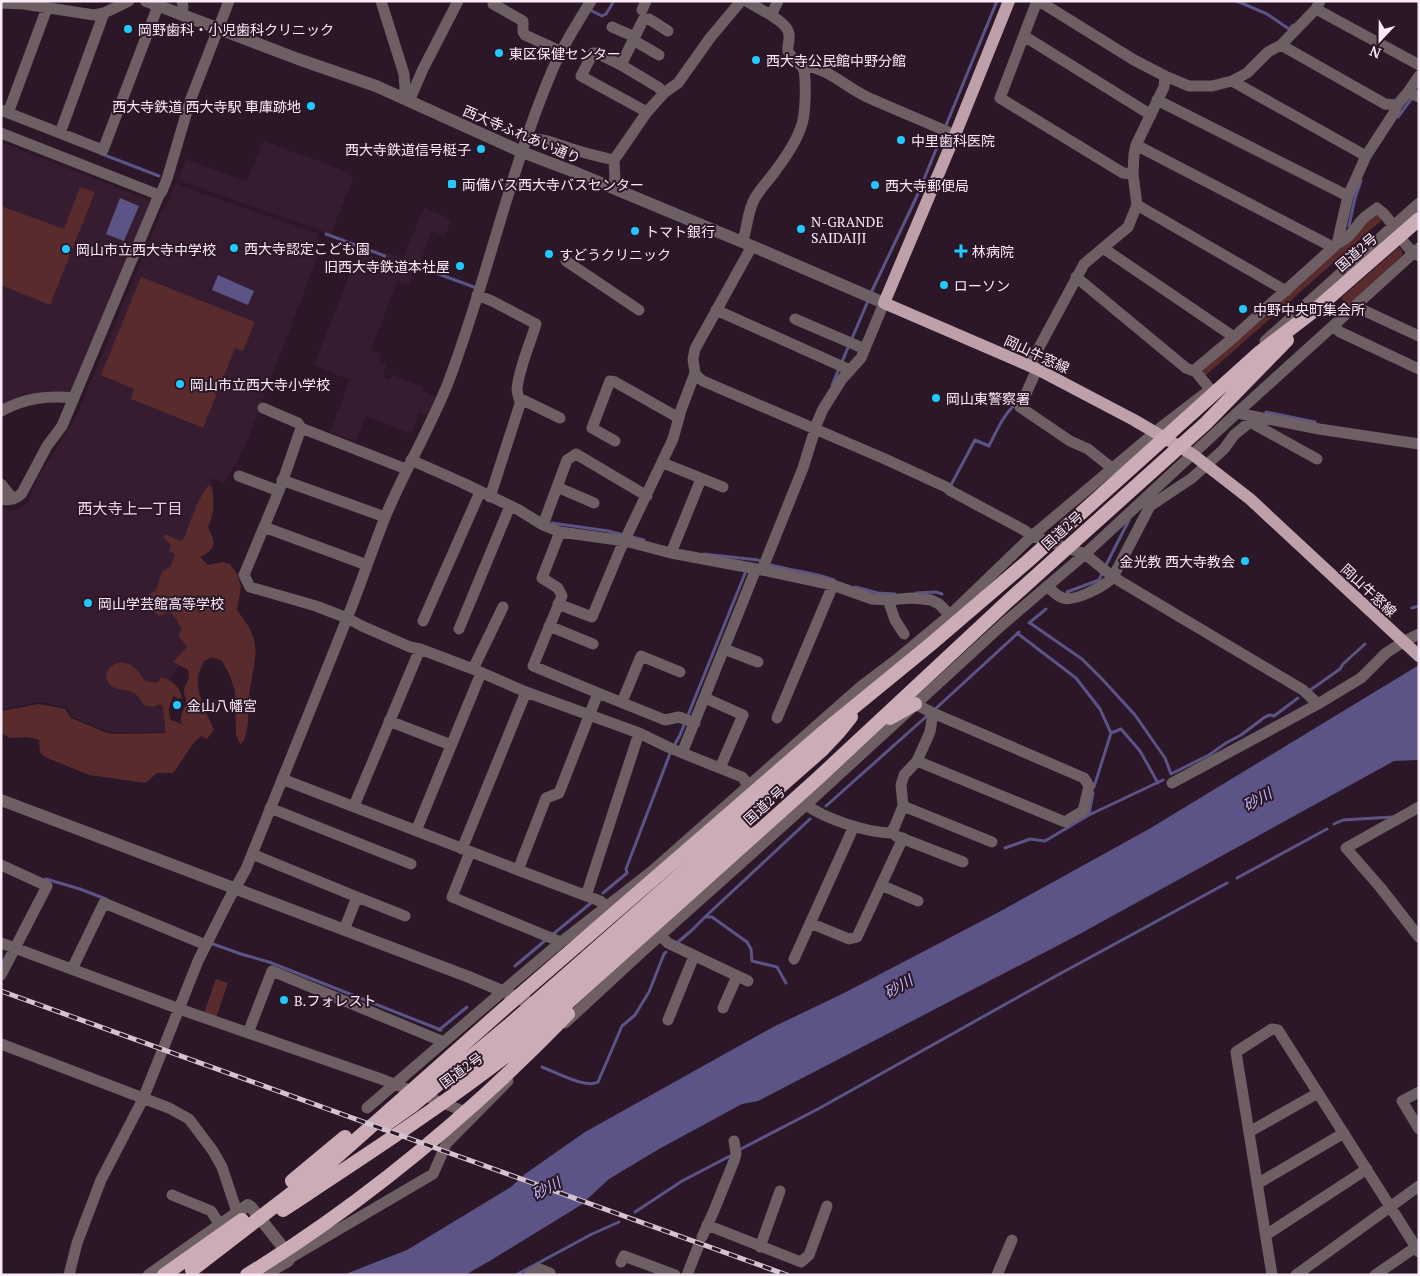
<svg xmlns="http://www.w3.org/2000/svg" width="1420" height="1276" font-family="'PT Serif','Noto Sans JP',serif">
<rect width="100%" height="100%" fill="#2b1727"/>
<path fill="#361c31" d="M263,141L348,172L353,178L331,234L178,180L186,159L247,182Z
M1,142L151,201L71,393L1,406Z
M175,184L319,234L317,239L323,242L244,449L224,483L212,478L204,499L189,652L169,680L165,732L118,733L107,731L72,717L67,707L39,702L1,709V506L12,511L27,504L38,477L76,417L163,209L167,206Z
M424,208L452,220L444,236L432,231L421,259L415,263L412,271L414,272L409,285L397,281L371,350L382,354L379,361L387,364L382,377L389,380L392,375L423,387L422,391L436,396L428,416L419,413L411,434L366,416L355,442L330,432L350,380L314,365L358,253L385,262L389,253L403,258Z"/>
<path fill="#592b2d" d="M80,187L95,192L50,305L1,285V206L64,229Z
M1377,215L1383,219L1205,376L1203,372L1204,369L1373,216Z
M1399,247L1402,251V255L1349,305L1341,298Z
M141,277L255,322L243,351L235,348L203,428L131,399L134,389L101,375Z
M209,485L212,487C214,504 215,511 208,527C216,543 217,548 200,557L208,565L223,562L230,564L237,574L241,587L237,610C246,622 253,631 255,645C257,657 251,682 249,695C248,708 250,736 241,744L239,742L236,735L235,691L230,676L222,661L212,657L204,661C202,666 199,671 198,676C196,696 207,713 214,730L207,739L201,736C189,746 183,761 173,773H157L146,783L89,775L45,757L40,752L39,740L28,737L10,738L1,733V711L39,704L65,709L71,718L107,733L119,734L165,733C166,725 163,715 163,706L160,704L154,707L144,705C141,701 139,696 134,693C125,688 112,692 107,680C105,676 106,673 109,669C116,660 128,661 136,669C140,672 142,679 146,681C150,683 154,682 158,682L161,677C173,681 179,685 182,698L178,699L174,696C169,704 167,711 171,720L182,724C178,716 185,710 186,701C186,697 183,693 184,689C187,679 190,682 188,670L173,662L187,647L178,635L182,630L176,619L170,612L159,616L145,603L144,598L156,590L162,572L171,566L175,554L169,551L171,545L163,537L164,535L165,534L181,541L184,538C189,525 200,493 209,485Z
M216,979L228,983L216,1018L204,1013Z"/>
<path fill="#5c5386" d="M120,198L139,206L124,241L106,234Z
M218,275L254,291L248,305L212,290Z
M1419,665V760L1394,761L1076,936L758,1101L742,1104L659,1149L609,1179L581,1205L488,1262L465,1275H343L407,1250L511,1187L525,1174L585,1132L773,1027L844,993L997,913L1149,829Z"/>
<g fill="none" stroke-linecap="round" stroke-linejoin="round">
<path stroke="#5c5386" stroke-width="3" d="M1237,1L1267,14L1289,29L1293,25
M588,9L602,16L606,14L614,1
M1398,117L1412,98
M102,154L159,176
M1349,226L1355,198L1361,181
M326,234L385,256
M422,268L474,287
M870,295L917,196L997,1
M832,385L868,301
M1266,412L1315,422
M951,485L975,440L989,446C997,430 1004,413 1018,402
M552,523L608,531L644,540
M704,554L758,560L762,562
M768,564C790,571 813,572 834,580
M1105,567L1129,520
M855,587L878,593L895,594
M1067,592L1099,580L1102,573
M916,593L936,592L942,594
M1412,608L1419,606
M1029,623L1046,609
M1030,623L1082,659L1103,680L1135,715L1165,758L1171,774L1209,755L1226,743L1241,735L1265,717L1270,715L1274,716L1298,698
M1017,633L1076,678L1100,709L1111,733L1121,729L1140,751L1158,783
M1309,691L1340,669L1343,664L1365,644
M933,711L1019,632
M1094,787L1111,733
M826,806L928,715
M1089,814L1093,793
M1334,824L1343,820L1392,817
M1005,848L1030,839L1045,841L1089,815L1163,780
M1237,878L1327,829
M46,879L80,889L106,899
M603,893L627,873L626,869L671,751L680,735L746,571
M706,916L810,819
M552,935L591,903
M678,942L691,931L705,917H712L747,942L751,949L752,961L777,967L786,983
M213,944L241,954L269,962L441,1030
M515,966L547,939
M439,1030L467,1007
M542,1067C555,1072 586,1089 598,1082L622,1026L635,1015L649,992L664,954L666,952
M739,1150L818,1109L1054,977L1227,883
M635,1212L682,1181L732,1155
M516,1275L592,1234L619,1222"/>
<path stroke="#6d5f64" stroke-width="11" d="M381,1L404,74L405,88L403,98
M746,1L771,15
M1037,1L1000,98L1123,173L1133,174
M1039,1L1134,60L1165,76L1189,86H1212L1232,81L1247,73L1268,52L1281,45
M1320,1L1316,9L1281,45L1385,104L1397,105L1408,92L1419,97
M1,3L24,4L94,15L104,13L129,1
M493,4L523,21V32L525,35L562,52
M1316,9L1419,65
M642,10L646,1
M181,15L183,7L182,1
M612,27L635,37
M1024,36L1151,115
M633,40L659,55
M621,65L597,53H593L581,76L647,112
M802,66C828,67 845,87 867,97C896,110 926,122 955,135
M1232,81L1366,156
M1408,92L1419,76
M664,93L658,87L621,65L643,20L649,19L668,31
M1157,100L1348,196L1337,244
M409,101L423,69L458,1
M1,110L103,150L158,6
M8,113L47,8
M1,133L159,195L162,191L167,179L190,101L229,1
M60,133L104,13
M527,138C544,138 559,145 575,150C588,154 601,157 614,160
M1136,145L1327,244L1330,247V250
M612,188L615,179L614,160L623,147L647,112L664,93L678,83L710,38L741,1
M1348,196L1366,156L1394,113L1397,105
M1137,205L1286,291
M742,242C748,228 747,211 755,198C761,188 769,180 776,170C785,158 796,142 801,127C806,115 806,83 804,70C800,62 791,59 788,51C787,47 789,43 789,39C791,27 779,21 771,15L778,1
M1103,248L1234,337
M566,261L639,310
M1076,277L1186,368L1196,372
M477,295L492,301L536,324C530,344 519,368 517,389C517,394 520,399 520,404L490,497
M1356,305L1365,311L1419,336
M716,310L850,370
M795,319L865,349
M1333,326L1340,332L1419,369
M1265,341L1419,203
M1029,366L1084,264L1128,227L1137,205L1133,174L1134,154L1136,145L1164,87L1165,76
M1037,369L1020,407L1070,441L1088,449L1113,469
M695,373L698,377L703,381L885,459L946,487L951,491L1024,530L1032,536L1085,554L1113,577L1303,690L1318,704
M1210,389L1196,372L1197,368L1234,337L1337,244C1348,239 1353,231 1361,221C1365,216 1372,212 1377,208C1395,220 1400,246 1419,256
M519,398L560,418
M263,408L298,423L301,428
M1,411C7,408 13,405 19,403C36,397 57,396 74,398
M1242,414L1319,429L1419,444
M615,441L592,428L610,381L615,382L679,418
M411,460L463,483L519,510L543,525L560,532L625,541L671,553L762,570L803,468L817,423L823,409L842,379L861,358L884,303
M663,463L723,487
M406,469L301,428L281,486L244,575L250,587L316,606L347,618L362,626L410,647L420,649L473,669L526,692L639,733L670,748L742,777L749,786
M239,476L279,491
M282,480L385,517
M1,484L13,499
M557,487L594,503
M1,499C8,501 17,499 22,493L47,446L62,426L159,195
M543,525L567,460L576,454L647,496
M264,527L367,565
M671,553L701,479
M762,570L833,585L872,599L888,600L912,598L931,600L939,604L950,615
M1047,586C1052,590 1056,596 1063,598C1075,602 1105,586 1113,577L1150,506L1192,478L1224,449L1234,435L1250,422L1317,459
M888,600L895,620L904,634
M558,604L592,617L620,550L673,439L681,410L695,373L693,359L695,349L752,246
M423,621L480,492
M549,626L593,644
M459,629L510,506
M724,649L758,662
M473,669L503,607
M598,693L665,720L679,717L695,723
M705,698L743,715L720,768
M622,702L641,656L680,672
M777,718L833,585
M389,721L451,745
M682,753L756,569
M917,761L1065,822L1083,811L1089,786L1084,778L933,713
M282,779L518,870L546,798L559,793L598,693L533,666L562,596L558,588L542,578L560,532
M1172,783L1318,704L1361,678L1386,653L1403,642L1419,634
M806,805C826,819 865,832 890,833L894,828L903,806L901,785L904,775L917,761L930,732L933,713L915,704
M354,806L420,649
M903,806L992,842
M1419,807L1346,848L1380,887L1419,937
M270,808L411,864
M416,831L481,673
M896,836L963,862
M462,849L526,692
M470,852L452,897L561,942
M252,854L357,897L344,930
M1,865L47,886L1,975
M518,870L600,901L607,906L611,911
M881,885L918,901
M586,896L639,733
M357,897L405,916
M810,923L849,939L857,937L903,838
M660,935L668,943L748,981
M1,943L185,1011L384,1080L471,1114
M794,959L854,826
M72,969L104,903L206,945
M723,1008L737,976
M668,1020L694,956
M565,1023L644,950L806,805L1002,625L1085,554L1238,412L1419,248
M248,1033L272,971L444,1042
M1,1044L169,1108L189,1119L213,1151L222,1167L237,1212
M1419,1092L1402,1101L1419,1129
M367,1108L517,979L561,942L652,871L859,688L896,660L950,615L1032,536L1165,424L1208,391
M1249,1132L1318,1093
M445,1147L446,1144L508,1081
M1257,1184L1344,1133
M172,1195L211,1211L220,1225
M707,1225L801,1262L809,1255L827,1206
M1266,1235L1367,1169
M702,1237L713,1213L734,1161L736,1154L734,1141
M760,1247L780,1191
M290,1258L433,1174L442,1154
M621,1262L624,1256L675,1275
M69,1275L77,1243L101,1180L143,1099L198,961L228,901L246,869C279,787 313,704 346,621C360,586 372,550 386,515C405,470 430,428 448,383C487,281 509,172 552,71C562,47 577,23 591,1
M529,1275L540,1269L550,1273V1275
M687,1275L698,1247
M997,1275L1012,1240
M1272,1275L1236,1052L1272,1029L1278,1030L1419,1252
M1296,1275L1419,1186
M1375,1275L1416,1247"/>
<path stroke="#6d5f64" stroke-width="12" d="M146,1L298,59L376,86L522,152L572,171L752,246L884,303
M1,800L469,977L540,1007
M149,1275L248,1205L251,1207L289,1255L290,1258L288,1261L264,1275"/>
<path stroke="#bda0a9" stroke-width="12" d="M1009,1L955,135L884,303L1037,369L1134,420L1192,454L1250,499L1419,656"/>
<path stroke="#ccadb7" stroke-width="14" d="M890,718L915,704
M457,1084L516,1033L747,829
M385,1125L412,1106L508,1026L822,750L839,732L851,717
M292,1181L345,1137
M283,1210C365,1156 447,1103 524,1042L816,780L1008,601L1206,423L1287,340
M192,1270L323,1169L498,1014L821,734L931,644L1028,561L1260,352L1315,310L1419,219
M164,1275L242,1220
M247,1275C365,1202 472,1113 568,1014"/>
<defs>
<path id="rail" d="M1,991L787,1275"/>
</defs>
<use href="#rail" stroke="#d4c4d0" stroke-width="5"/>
<use href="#rail" stroke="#2b1727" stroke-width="3" stroke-dasharray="9" stroke-linecap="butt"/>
</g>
<g fill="#22c9fe" stroke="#2b1727" stroke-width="2">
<circle cx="128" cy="29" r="5"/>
<circle cx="499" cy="53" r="5"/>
<circle cx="756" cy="60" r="5"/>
<circle cx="311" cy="106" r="5"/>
<circle cx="901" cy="140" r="5"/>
<circle cx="481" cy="149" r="5"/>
<rect x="447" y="179" width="10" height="10" rx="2.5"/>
<circle cx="875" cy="185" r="5"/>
<circle cx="801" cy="229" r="5"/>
<circle cx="635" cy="231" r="5"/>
<circle cx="234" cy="248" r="5"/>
<circle cx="66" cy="249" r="5"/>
<path d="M958.5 243.5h5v5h5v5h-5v5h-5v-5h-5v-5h5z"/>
<circle cx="549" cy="254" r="5"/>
<circle cx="460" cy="266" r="5"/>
<circle cx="944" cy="285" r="5"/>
<circle cx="1243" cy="309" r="5"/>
<circle cx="180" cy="384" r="5"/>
<circle cx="936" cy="398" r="5"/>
<circle cx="1245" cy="561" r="5"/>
<circle cx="88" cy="603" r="5"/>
<circle cx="177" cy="705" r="5"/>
<circle cx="284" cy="1000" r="5"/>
</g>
<g text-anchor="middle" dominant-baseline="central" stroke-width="4" stroke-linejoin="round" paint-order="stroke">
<g font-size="14" fill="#faebf6" stroke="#2b1727" text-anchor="start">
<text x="138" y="29">岡野歯科・小児歯科クリニック</text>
<text x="509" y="53">東区保健センター</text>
<text x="766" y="60">西大寺公民館中野分館</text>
<text x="301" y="106" text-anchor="end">西大寺鉄道 西大寺駅 車庫跡地</text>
<text x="911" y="140">中里歯科医院</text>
<text x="471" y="149" text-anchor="end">西大寺鉄道信号梃子</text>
<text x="462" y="184">両備バス西大寺バスセンター</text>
<text x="885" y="185">西大寺郵便局</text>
<text x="811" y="221">N-GRANDE<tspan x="811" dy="16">SAIDAIJI</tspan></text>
<text x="645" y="231">トマト銀行</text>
<text x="244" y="248">西大寺認定こども園</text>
<text x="76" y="249">岡山市立西大寺中学校</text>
<text x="972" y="251">林病院</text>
<text x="559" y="254">すどうクリニック</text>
<text x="450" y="266" text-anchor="end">旧西大寺鉄道本社屋</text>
<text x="954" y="285">ローソン</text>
<text x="1253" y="309">中野中央町集会所</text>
<text x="190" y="384">岡山市立西大寺小学校</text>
<text x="946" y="398">岡山東警察署</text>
<text x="1235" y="561" text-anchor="end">金光教 西大寺教会</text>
<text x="98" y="603">岡山学芸館高等学校</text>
<text x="187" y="705">金山八幡宮</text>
<text x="294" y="1000">B.フォレスト</text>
</g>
<g font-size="14" fill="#faebf6" stroke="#2b1727">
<text transform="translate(522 134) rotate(23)">西大寺ふれあい通り</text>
<text transform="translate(1356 252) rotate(-41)">国道2号</text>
<text transform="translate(1037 354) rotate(25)">岡山牛窓線</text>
<text transform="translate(1062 530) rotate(-42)">国道2号</text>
<text transform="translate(1369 590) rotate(43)">岡山牛窓線</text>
<text transform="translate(764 805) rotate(-42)">国道2号</text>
<text transform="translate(461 1070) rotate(-36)">国道2号</text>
</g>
<g font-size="15" fill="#f0d4e9" stroke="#2b1727">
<text x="130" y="508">西大寺上一丁目</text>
</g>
<g font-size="15" font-style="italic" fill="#bfb6f5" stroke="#2b1727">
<text transform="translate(1257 799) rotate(-29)">砂川</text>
<text transform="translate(898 986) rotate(-30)">砂川</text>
<text transform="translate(546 1188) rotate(-28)">砂川</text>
</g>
</g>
<rect width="1420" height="1276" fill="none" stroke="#faebf6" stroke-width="5"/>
<g transform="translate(1380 40) rotate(202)" stroke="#2b1727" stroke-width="4" paint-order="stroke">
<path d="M0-4L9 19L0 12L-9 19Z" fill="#faebf6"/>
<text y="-8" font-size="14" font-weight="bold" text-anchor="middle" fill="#faebf6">N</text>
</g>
</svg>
